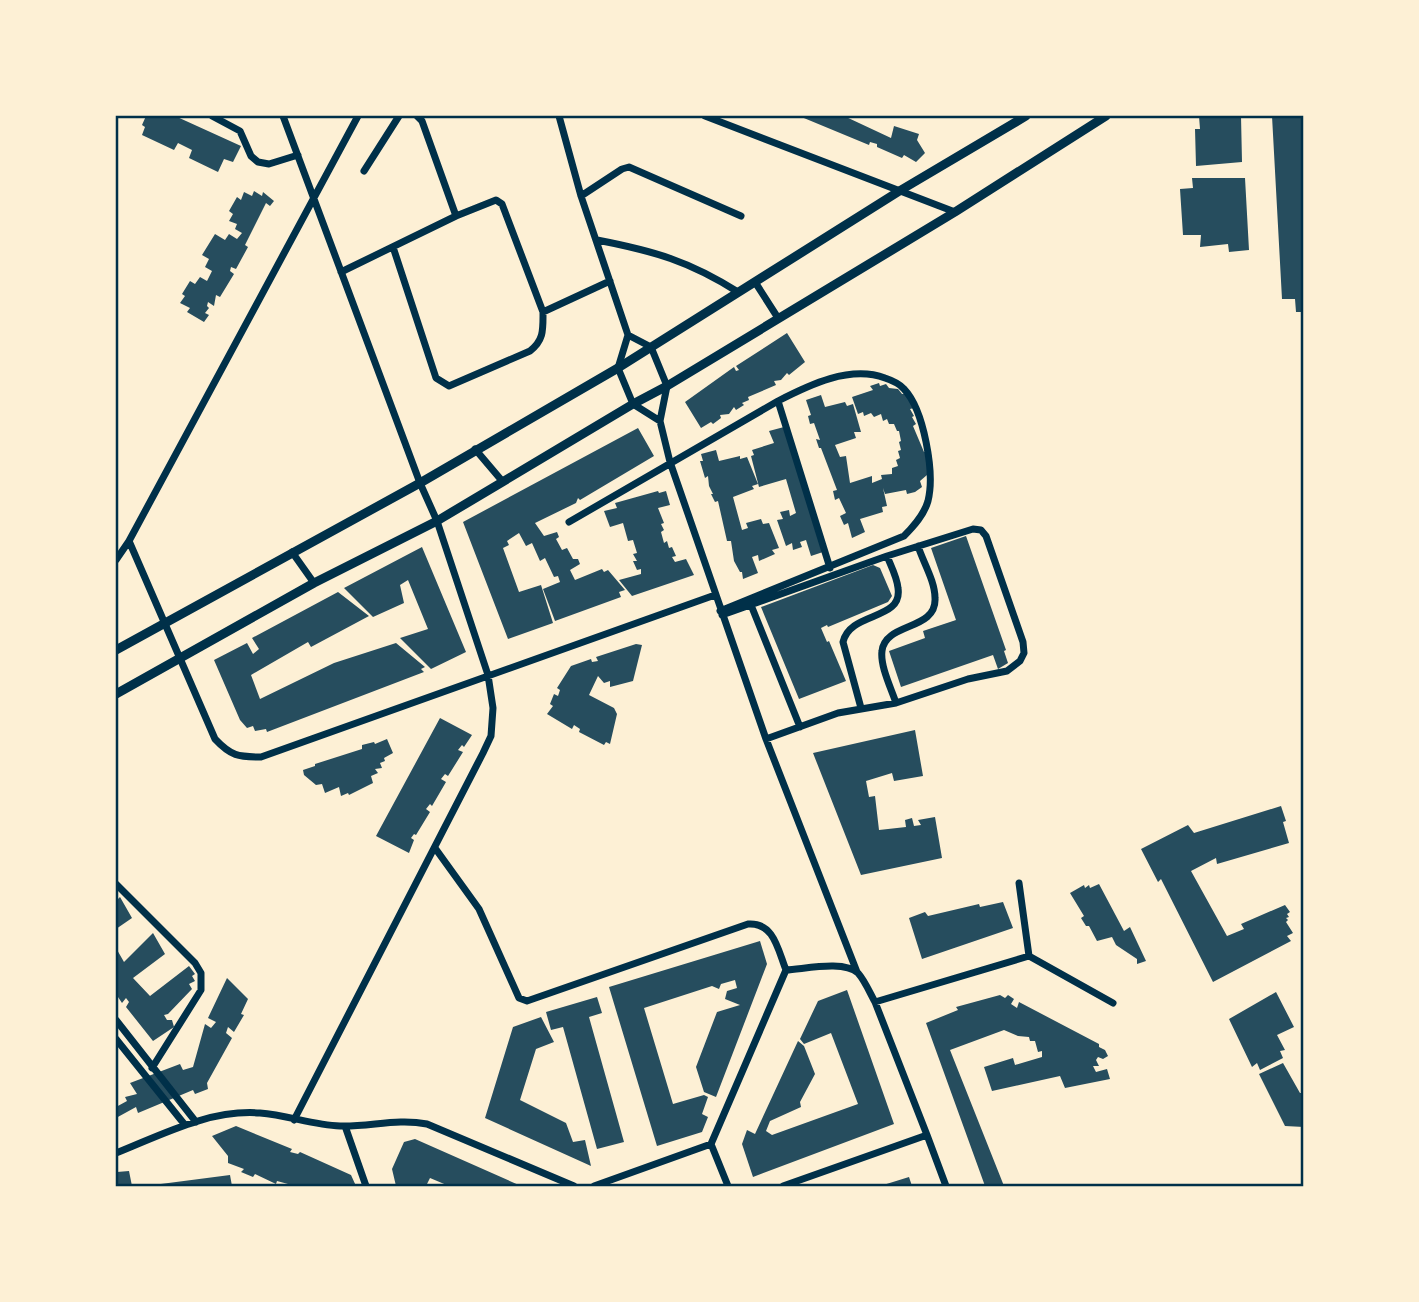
<svg xmlns="http://www.w3.org/2000/svg" width="1419" height="1302" font-family="'Golos Text',sans-serif">
<rect width="100%" height="100%" fill="#fdf0d5"/>
<path fill="#264d5e" d="M146,116H175L241,146L233,162L224,159L218,172L189,158L192,150L178,143L174,150L142,135L145,127L142,125Z
M799,116H844L891,138L894,126L919,134L917,140L925,153L916,162L904,155L902,158L877,147V144L870,142L869,145Z
M1199,116H1241L1242,162L1196,166L1195,129H1200Z
M1272,116H1304V312H1296L1295,299H1282Z
M1192,178H1245L1249,250L1229,252L1228,244L1200,247L1201,235H1183L1180,189L1193,188Z
M254,191L262,196L263,192L274,201L270,206L266,203L245,245L248,247L236,269L231,267L230,271L234,274L220,297L216,295L214,306L208,302L207,306L209,308L205,313L209,315L204,322L187,312L190,308L180,303L185,296L182,294L190,281L195,284L200,277L207,281L212,271L205,267L209,259L202,255L215,234L225,240L229,234L237,239L242,233L235,229L237,224L229,221L233,214L229,211L237,197L241,200L244,192L252,196Z
M787,333L805,362L789,375L787,373L781,380L774,381L776,385L748,397L749,400L742,403L744,405L736,410L734,407L729,414L720,415L721,418L713,424L711,422L701,428L685,402L734,367L736,371L739,370L736,366Z
M879,383L880,386L886,384L889,388L898,389L902,394H909L914,408L910,409L914,416L912,417L916,424L913,426L924,452L930,450L932,458L930,459L927,475L920,481L922,487L915,492L907,494L906,490L885,494L883,488L887,506L882,507L883,512L860,519L865,532L852,538L848,523L844,525L840,516L846,513L839,498L835,500L833,491L837,490L821,448H819L816,439L820,440L814,423L810,424L808,416L811,415L806,400L821,395L825,407L845,402L847,406L853,404L861,432H854L856,438L835,445L840,457L846,456L850,483L872,476V483L882,479L881,475L892,474V468L898,466L896,460L900,458L898,451L901,450L899,442L901,441L899,431H897L894,424H889L887,419L883,421L881,414L874,417L871,413L864,416L863,412L858,414L852,397L873,390L870,386Z
M784,427L823,552L811,556L806,540L800,542L802,547L793,550L792,543L786,546L777,520L783,519L780,512L789,510L790,516L796,513L786,479L759,487L751,456L754,455L752,450L774,443L769,431Z
M638,428L654,456L580,500L578,498L576,503L535,523L544,536L557,532L559,537L556,539L562,550L567,548L573,559H578L580,564L570,570L575,580L602,569L604,572L608,570L625,590L619,592L621,597L555,621L543,589L560,582L558,576L554,577L545,558L540,561L532,543L526,546L519,533L507,541L509,545L503,548L519,592L541,585L553,623L508,639L463,522Z
M716,450L719,461L740,456V459L747,457L758,484L752,486L754,489L733,497L742,530L748,528L746,523L761,519L763,524L769,523L779,548L772,550L775,554L759,561L758,555L752,557L758,573L743,579L742,572H740L734,561L731,541H727L718,501L715,502L711,494H713L709,486L708,476L705,478L700,461H703L701,454Z
M658,491L659,493L666,491L670,505L658,508L664,523L661,524L664,530L661,532L664,543L667,541L669,548L672,547L676,556L672,557L675,562L686,559L694,575L632,596L619,580L641,574V569L637,570L633,561H637L633,554L637,553L633,540L628,541L623,523L610,527L604,511L617,508L615,503Z
M966,536L1006,650L1004,651L1008,663L998,669L993,655L901,687L889,651L925,638L923,631L956,620L931,548Z
M422,547L466,652L431,669L400,638L428,629L408,580L400,585L404,603L373,617L344,588Z
M873,565L880,568L892,596L888,602L828,627L827,625L821,628L827,642L829,641L846,681L799,699L761,607Z
M338,592L369,616L311,647L308,642L251,675L260,699L334,663L396,643L425,667L421,669L424,672L267,732L266,729L255,731L253,726L247,728L240,720L214,660L247,643L253,654L259,649L252,638Z
M636,644L642,645L633,681L610,687V681L604,683L598,676L589,695L614,708L617,714L610,744L606,742L604,745L579,732L580,729L574,725L572,729L547,714L553,706L550,704L554,694L558,696L560,690L557,688L571,666L591,659L592,662L598,661L596,657Z
M440,718L472,735L464,747L462,745L458,750L463,752L448,776L445,774L441,779L446,782L432,806L430,804L426,809L430,812L416,835L414,834L411,838L414,840L409,853L376,836Z
M915,730L923,776L894,781L892,773L866,781L869,797L875,796L879,830L906,827L905,820L912,818L914,826L921,825L918,820L935,817L942,858L861,875L813,753Z
M387,739L393,753L384,758L385,761L380,763L382,768L375,769L378,773L371,776L373,783L349,795L348,793L341,796L339,787L325,793L322,784L316,785L304,775L303,770L315,766V764L362,749V745L374,742L375,744Z
M1281,806L1286,821L1283,822L1289,843L1217,864L1216,858L1191,871L1227,936L1244,929L1241,924L1285,905L1290,912L1287,914L1289,917L1286,918L1288,920L1286,922L1293,933L1287,936L1291,941L1213,982L1161,879L1158,882L1141,849L1188,825L1194,833Z
M1099,884L1124,931L1130,927L1146,961L1137,964V959L1116,945L1112,937L1097,941L1089,926H1086L1081,918L1084,916L1070,893L1084,885L1085,888L1089,885L1090,888Z
M120,897L132,918L116,929V901Z
M1003,902L1013,928L922,959L909,918L925,912L928,916L979,904L980,907Z
M153,933L165,954L133,978L150,996L189,966L195,974L192,976L195,981L189,984L192,989L168,1014L164,1015L167,1020H172L174,1027L153,1041L126,1007L129,1002L126,998L122,1003L116,994V948L124,962Z
M760,941L767,964L716,1097L704,1092L696,1067L717,1012L740,1005L725,999L727,991L737,988L735,980L721,984L719,989L712,986L644,1008L673,1104L704,1095L708,1097L702,1114L708,1117L702,1132L657,1146L609,987Z
M227,978L248,999L241,1014L244,1015L234,1032L228,1027L226,1033L232,1038L207,1083L208,1089L195,1094L193,1090L138,1113L136,1107L116,1118V1107L127,1101L125,1097L137,1094L130,1083L180,1064L183,1070L193,1067L205,1024L211,1028L216,1022L208,1018Z
M847,990L894,1124L753,1177L742,1144L747,1130L755,1134L798,1041L804,1046L815,1074L800,1102L801,1107L770,1121L766,1131L772,1135L858,1104L831,1033L804,1044L800,1039L818,1001Z
M1276,992L1294,1027L1277,1035L1285,1050L1280,1051L1283,1058L1260,1070L1257,1063L1252,1067L1229,1019Z
M1000,995L1005,998L1008,995L1014,999L1011,1004L1017,1008L1019,1002L1099,1044V1047L1105,1050L1108,1056L1103,1059L1098,1057L1096,1060L1099,1066H1093L1096,1072L1107,1069L1110,1079L1065,1088L1060,1076L992,1091L984,1067L1013,1058L1015,1065L1042,1057V1051L1038,1052L1035,1041H1030L1029,1037L1018,1036L1004,1030L950,1050L1004,1186H985L926,1023L958,1010L956,1007Z
M597,997L602,1013L589,1017L624,1142L597,1149L563,1027L551,1030L546,1012Z
M541,1017L554,1042L536,1049L520,1100L566,1123L573,1142L585,1140L591,1166L485,1118L513,1027Z
M1283,1063L1300,1093H1304V1127L1285,1126L1259,1074Z
M236,1126L292,1149L290,1152L298,1154L300,1152L351,1175L356,1186H287L288,1184L277,1181L276,1184L255,1174L253,1177L241,1172L244,1169L228,1163V1156L212,1136Z
M415,1139L521,1186H449L430,1178L426,1186H396L392,1169L404,1142Z
M129,1171L132,1186H116L117,1172Z
M230,1175L232,1186H153V1185Z
M909,1177L912,1186H880Z"/>
<g fill="none" stroke-linecap="round" stroke-linejoin="round">
<path stroke="#003049" stroke-width="7" d="M212,116L240,131L251,156L258,162L269,164L298,155
M283,116L420,483L437,521L488,675L493,708L491,736L483,753L294,1120
M358,116L129,541L215,739C231,756 238,757 261,757L715,595
M417,116L422,121L456,216
M559,116L581,196L628,335L618,368L633,404L660,421
M705,116L955,212
M364,171L399,116
M581,196L622,169L629,167L741,216
M597,240C654,251 689,261 738,292
M393,247L436,378L449,386L530,351C544,340 543,330 543,312
M341,272L456,216L496,200L502,204L543,312L610,281
M755,282L778,318
M628,335L651,347L667,386L660,421L670,462L766,739L857,972
M778,401L830,568
M475,449L503,482
M569,522L778,401C809,385 850,365 885,378C891,380 900,384 904,389C924,410 935,473 928,501C924,515 914,526 904,536L720,611
M292,552L314,583
M116,560L129,541
M751,605L800,727
M722,615L887,556L973,529L981,530L986,536L1023,642L1024,653L1020,661L1007,671L968,679L896,703L838,713L766,739
M896,703C891,688 880,666 882,651C885,622 937,631 935,598C935,581 923,562 918,546
M861,708L843,642C850,611 903,621 898,588C897,577 891,566 887,556
M435,848L479,909L519,998L527,1001L748,924C774,922 778,950 786,970
M116,884L195,963L201,973V990L152,1068
M1029,956L1113,1003
M875,1002L1029,956L1019,883
M116,1020L196,1122
M116,1039L185,1125
M345,1126L366,1186
M927,1135L946,1186
M711,1144L786,970C805,969 844,960 858,973C865,981 870,993 875,1002L927,1135L783,1186
M711,1144L728,1186
M116,1153C161,1135 210,1109 260,1113C287,1115 313,1125 340,1126C370,1127 397,1118 427,1124L574,1186
M594,1186L711,1144"/>
<path stroke="#003049" stroke-width="9" d="M116,650L420,483L618,368L901,190L1026,116
M116,694L314,583L437,521L633,404L667,386L955,212L1106,116"/>
</g>
<rect width="1419" height="1302" fill="none" stroke="#fdf0d5" stroke-width="234"/>
<rect x="117" y="117" width="1185" height="1068" fill="none" stroke="#003049" stroke-width="2.5"/>
</svg>
